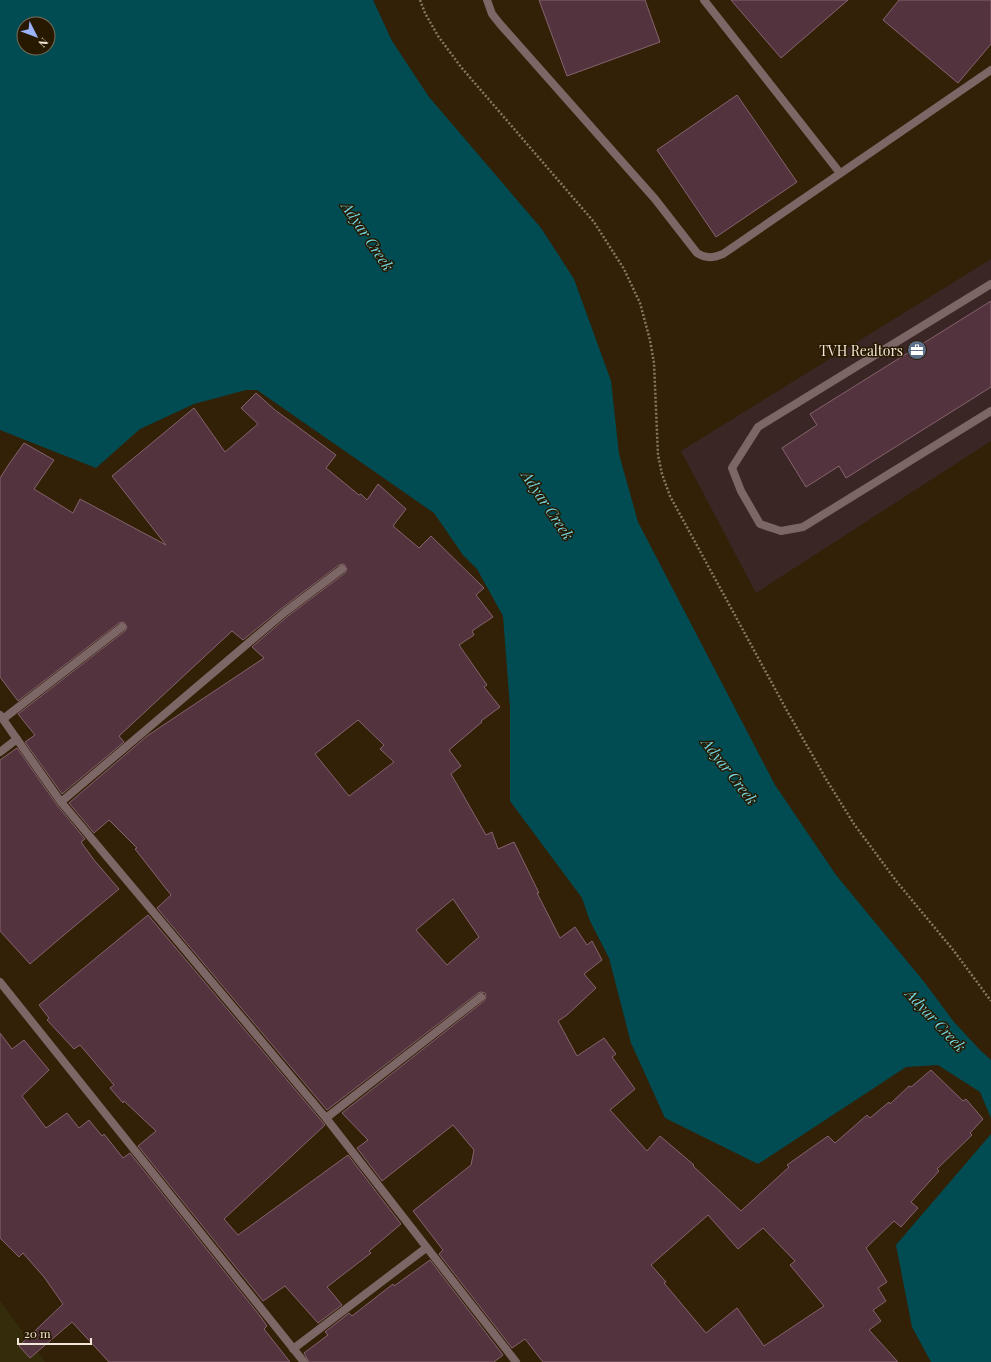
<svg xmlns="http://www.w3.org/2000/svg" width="991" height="1362" font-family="'Playfair Display',serif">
<rect width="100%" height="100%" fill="#322107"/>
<path fill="#3a2624" d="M991,259V441L756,593L681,451Z"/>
<path fill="#342c0a" d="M0,1301L45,1362H0Z"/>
<path fill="#014c52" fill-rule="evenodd" d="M0,0H373L392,41L429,97L541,228L574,279L611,381L619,454L638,522L775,785L836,875L925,983L954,1022L980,1050L991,1060V1118L980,1092L938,1065L906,1067L758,1164L665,1118L631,1043L609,958L590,921L582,898L510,801V707L503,616L477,569L463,555L434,513L257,390H246L194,404L140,429L96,468L0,430ZM24,24H48V48H24Z
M991,1134V1362H931L912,1327L896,1245Z"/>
<path fill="#52333e" stroke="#85636f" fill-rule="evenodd" d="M539,0H645L660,42L567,76Z
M731,0H848L781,58Z
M899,0H991V44L958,83L883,20Z
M737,95L797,182L716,237L657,150Z
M991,301V387L846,478L839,466L806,487L782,448L817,425L810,414Z
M256,393L275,410L336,455L326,468L359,495L361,494L367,500L378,484L406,509L393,526L419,548L431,536L484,588L476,595L493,617L472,631L474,635L459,645L487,685L484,687L500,707L481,721L482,722L449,750L461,766L451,774L486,835L492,832L498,849L514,842L539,893H537L560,938L575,927L587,945L592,941L602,960L584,974L596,988L567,1015L558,1021L577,1056L604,1038L616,1054L612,1057L635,1089L610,1110L647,1151L660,1136L694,1165L693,1166L741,1211L789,1167L787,1165L828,1136L835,1143L867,1115L870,1118L889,1102L890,1104L909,1086L911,1087L931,1070L963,1101L966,1099L983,1119L970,1133L972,1135L937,1169L939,1171L911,1202L918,1208L901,1227L894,1221L866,1248L870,1254L887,1282L878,1288L886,1301L873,1310L881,1321L869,1330L898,1362H543L525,1339L512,1348L439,1254L443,1250L413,1211L471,1165L474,1150L453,1125L382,1181L357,1148L368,1140L342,1113L484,1001L486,997L485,993L481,992L478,993L327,1110L157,908L171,895L135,849L137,848L109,820L94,833L69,803L147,736L264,658L252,647L288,616L345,573L347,569L344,564L339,565L282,608L243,640L232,631L119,736L124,742L62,794L25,742L35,735L18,714L125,631L127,627L124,622L119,623L18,701L0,677V478L9,464L24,443L54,460L34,489L73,513L80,499L166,545L112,476L194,408L225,452L258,424L241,408ZM358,720L384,745L380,749L394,762L349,796L315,754ZM453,899L479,937L447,965L416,930ZM708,1215L738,1249L763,1228L795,1261L790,1265L824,1306L764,1346L737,1308L706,1333L664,1283L666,1282L651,1265Z
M17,748L57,805L85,839L81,842L94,860L119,889L58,940L30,964L0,931V760Z
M148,915L325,1125L224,1219L238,1235L348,1155L401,1224L369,1251L371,1253L327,1287L342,1305L318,1323L285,1286L263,1301L138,1146L156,1131L124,1101L123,1103L110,1088L114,1085L80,1045L74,1049L47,1020L49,1018L39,1005Z
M0,1033L12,1049L24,1040L49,1070L22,1096L46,1128L67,1113L79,1128L89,1120L102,1136L104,1134L123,1158L130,1153L260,1316L267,1326L264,1329L290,1362H109L72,1322L30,1358L19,1346L63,1304L44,1277L23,1253L19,1257L0,1238Z
M430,1260L503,1355L494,1362H309L304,1353L328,1335L325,1332L349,1313L352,1316L393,1284L394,1286Z"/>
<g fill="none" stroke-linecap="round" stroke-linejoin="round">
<path stroke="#867863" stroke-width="2.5" stroke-dasharray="2 2" stroke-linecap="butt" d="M420,0L425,13L438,36L461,67L594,222L624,269L640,303L650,340L654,363L658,455L662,474L670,496L786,709L826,779L854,824L897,882L954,951L991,1001"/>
<path stroke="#7d6666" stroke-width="8" d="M991,284L758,427L732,468L741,491L760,524L781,531L803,527L991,411"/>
<path stroke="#7d6666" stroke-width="8" d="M487,0L492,14L500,24L655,199L697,253C706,259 713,258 723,254L991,70
M704,0L840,173
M0,715L61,802L326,1118L516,1362
M3,719L122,627
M0,752L17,739
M61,802L285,612L342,569
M0,982L304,1362
M326,1118L481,997
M293,1349L426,1248"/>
</g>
<defs>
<symbol id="office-disc" viewBox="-11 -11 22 22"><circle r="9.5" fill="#5c6f8a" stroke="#271800"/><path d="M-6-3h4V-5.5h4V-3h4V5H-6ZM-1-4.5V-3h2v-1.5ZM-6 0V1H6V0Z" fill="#fff"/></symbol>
</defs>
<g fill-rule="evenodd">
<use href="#office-disc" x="906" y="339" width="22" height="22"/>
</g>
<g text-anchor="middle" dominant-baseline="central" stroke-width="3" stroke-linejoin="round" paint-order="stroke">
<g font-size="14" fill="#f2e7d9" stroke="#271800" text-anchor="end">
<text x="903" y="350">TVH Realtors</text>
</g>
<g font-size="15" font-style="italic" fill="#72d5df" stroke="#271800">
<text transform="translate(368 236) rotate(56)">Adyar Creek</text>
<text transform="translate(548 505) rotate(56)">Adyar Creek</text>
<text transform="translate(730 771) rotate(52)">Adyar Creek</text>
<text transform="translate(936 1020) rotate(47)">Adyar Creek</text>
</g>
</g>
<g transform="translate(36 36) rotate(132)"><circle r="19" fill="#271800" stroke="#786b57"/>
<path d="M0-3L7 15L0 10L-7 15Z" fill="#9cb4fd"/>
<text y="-6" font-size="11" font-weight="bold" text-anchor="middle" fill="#f2e7d9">N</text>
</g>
<path d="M18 1338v6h73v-6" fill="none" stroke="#f2e7d9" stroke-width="2"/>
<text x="24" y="1338" font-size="12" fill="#f2e7d9" stroke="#271800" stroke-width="3" paint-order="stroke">20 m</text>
</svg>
